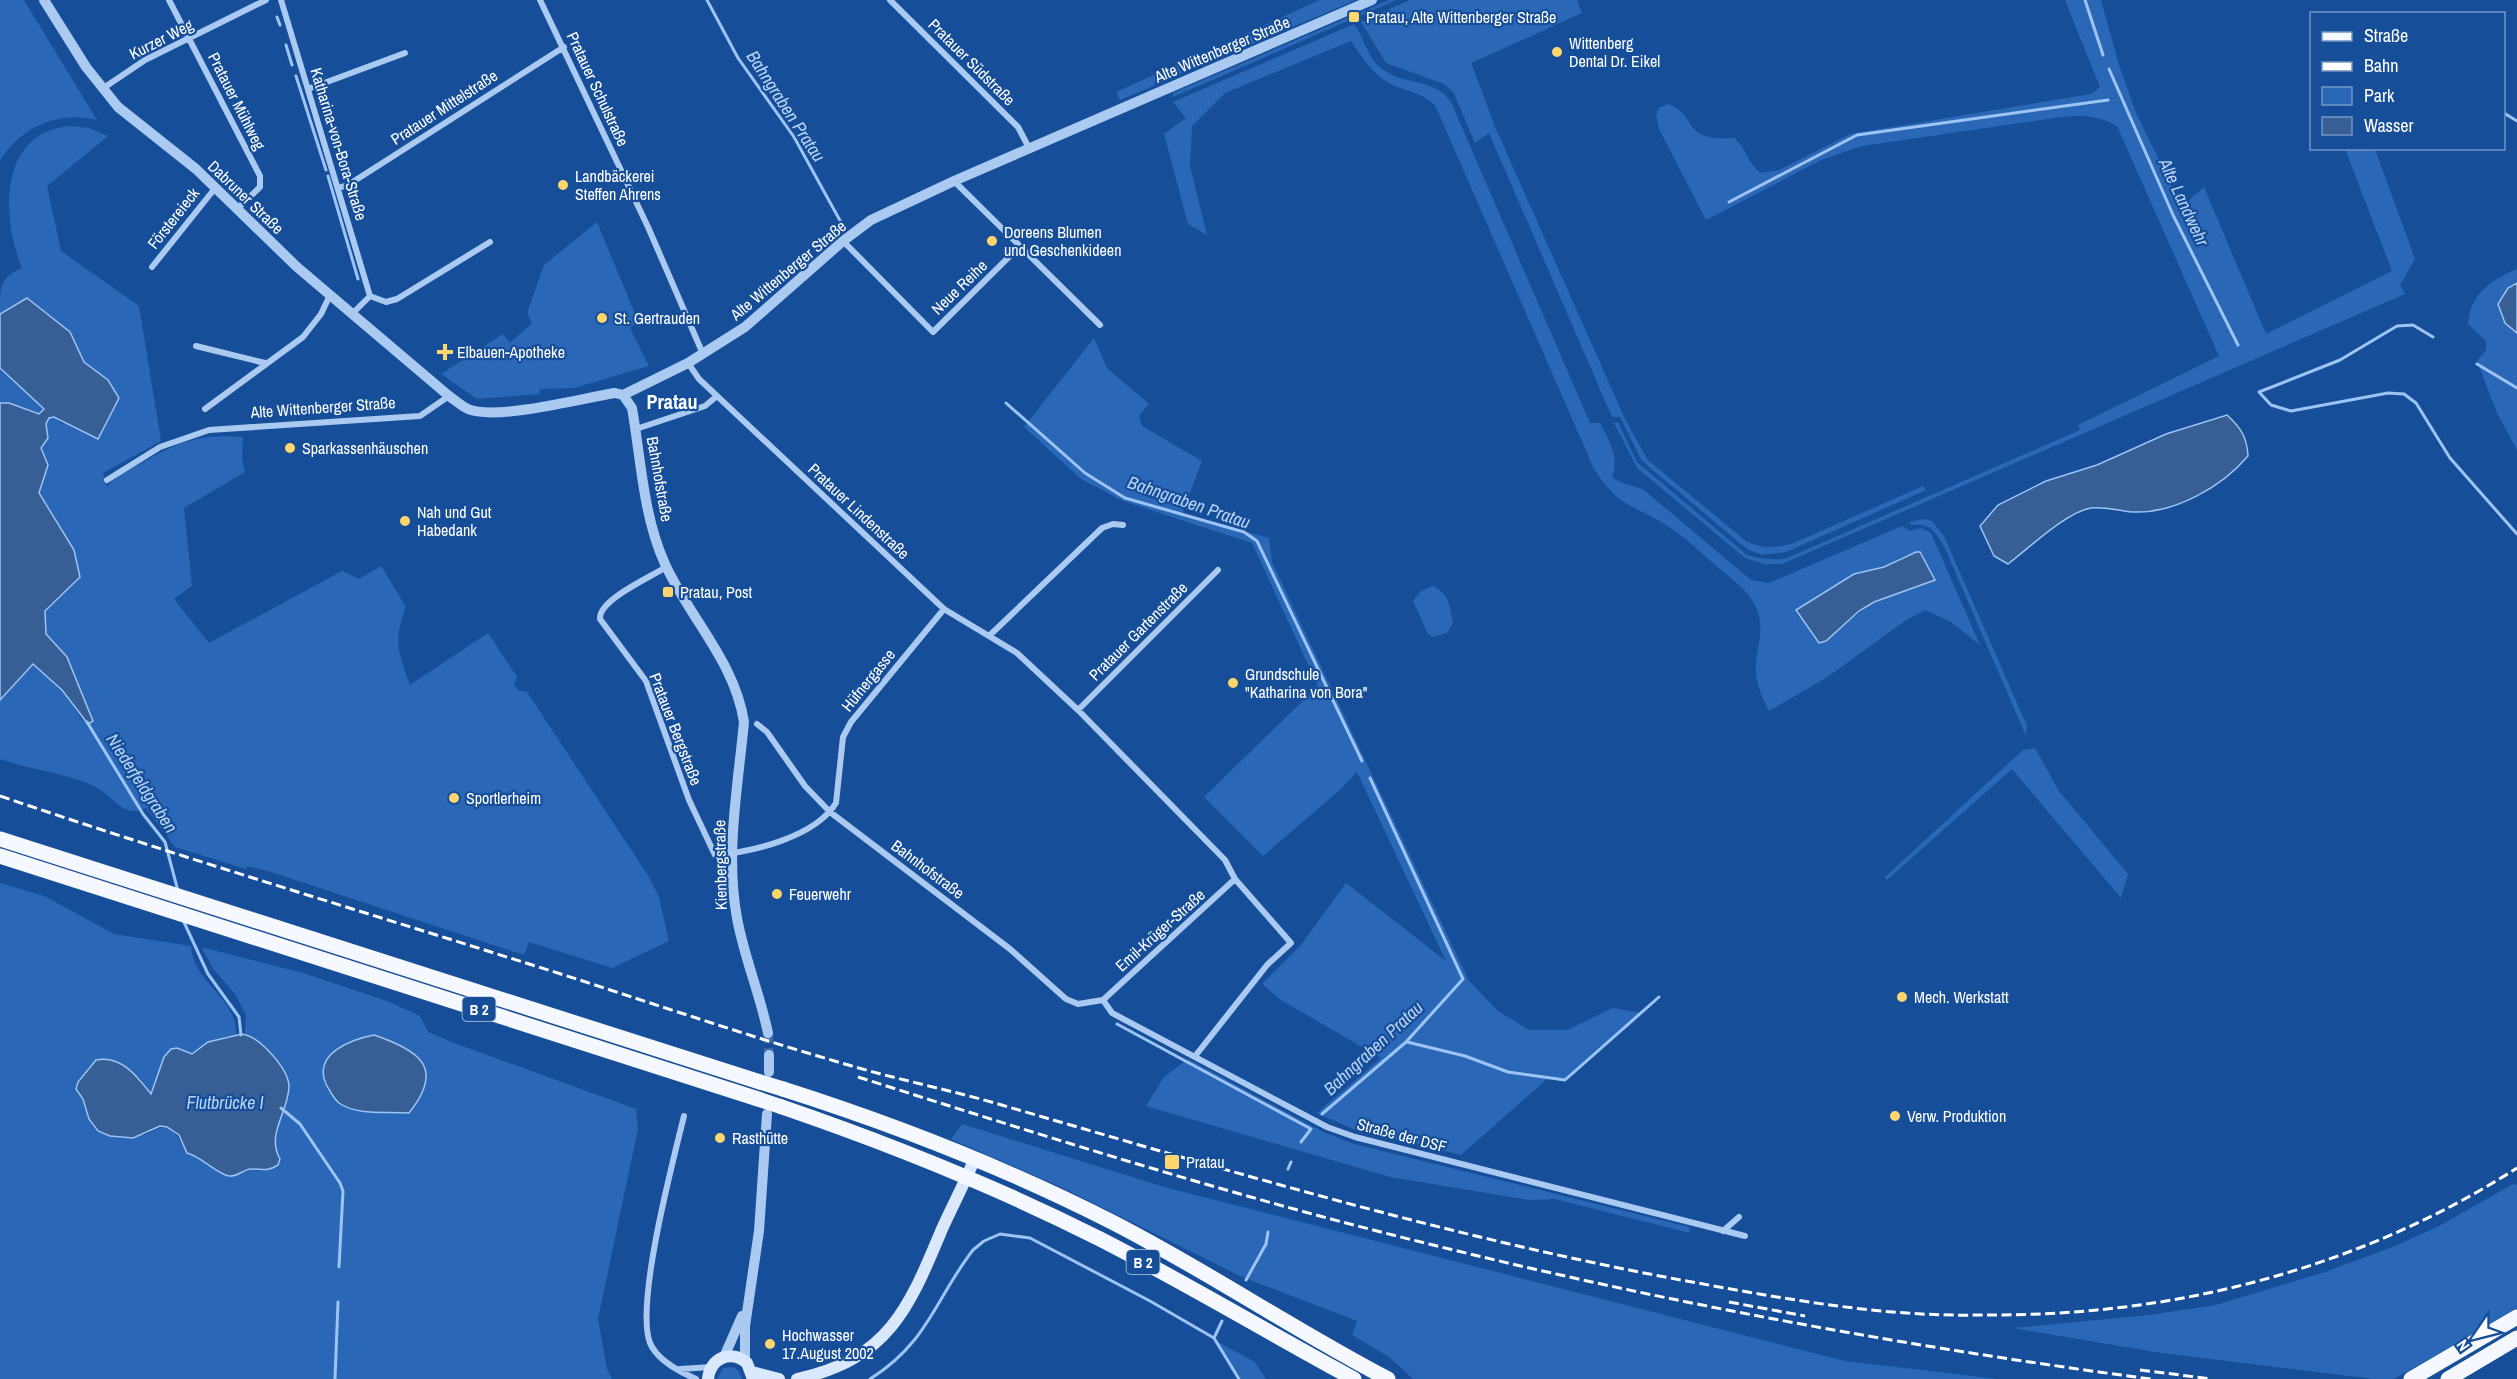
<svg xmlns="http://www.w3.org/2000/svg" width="2517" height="1379" font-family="'Archivo Narrow',sans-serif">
<rect width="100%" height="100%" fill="#164e99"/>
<path fill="#2a68b7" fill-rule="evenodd" d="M0,0H24L97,120C59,110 20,127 0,161Z
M1320,0H1356L1120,100L1116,92Z
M1389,0H1396L1173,97V93Z
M1410,0H1577L1582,13L1471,63L1496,129L1626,421L1648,460L1747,542C1765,549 1776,548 1794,543L1923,486L1926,490L1786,552L1762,555L1747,549L1649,467L1641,459L1620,417H1612L1489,133L1475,143L1454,93L1444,84L1386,63L1361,22Z
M2065,0H2101L2119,65L2136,113L2182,206L2204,187L2266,334L2392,271L2345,149H2375L2415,259L2400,285L2405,294L1782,564H1764L1745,558L1637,468L1614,423L1618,422L1637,462L1747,555C1760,559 1771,560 1785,559L2080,430L2078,425L2219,356L2117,126C2095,114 2078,115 2054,118L1862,146L1821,160L1706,220L1659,129L1656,115L1659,108L1667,104C1700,115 1679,142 1734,138C1746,147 1747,163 1761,173L1779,170L1850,134L2091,94L2100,87Z
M1354,24C1364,37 1367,57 1381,68C1402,86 1434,77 1451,102L1590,423H1600C1609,441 1620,457 1612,477C1624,486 1631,484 1644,490L1751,580L1769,583L1902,526L1910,531L1921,528L1931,533L1980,645L1951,622L1925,610L1905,621L1826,678L1769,711C1763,699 1757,687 1756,673C1754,646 1769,629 1753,602C1746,589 1732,579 1721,570C1705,556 1689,541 1672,529C1636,504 1621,511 1594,469L1435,105C1418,90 1407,93 1389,83C1372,74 1362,57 1351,41L1225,93L1192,126L1190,166L1207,235L1188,224L1164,134L1186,118L1173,102ZM1920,552L1935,580L1874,602L1819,643L1796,610L1854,574L1884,567L1902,557Z
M71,126L89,128L108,136L47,186L61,251L139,306L161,441L103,473L107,487C112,479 125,473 133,468C174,444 195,433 243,437L242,458L245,472L184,508L192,586L174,599L209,643L342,571L359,579L381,566L406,607C393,639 398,653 410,685L488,633L517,677L514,685L518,690L527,692L649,877L659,897L669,941L612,968L529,942L524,955L268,871L246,866V869L175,847L146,808C123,818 116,799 99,789C74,774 29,770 0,759V700L33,664L62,690L83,721L67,657L46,634L45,611L74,550L39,493L48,465L41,448L48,438L46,425L49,418L54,417L62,424L108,380L84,362L70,332L27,298L0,314C0,287 0,277 22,268C0,214 0,131 71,126Z
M597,222L638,321L630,328L649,366L574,388L540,389L539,394L477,399L441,374L503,334L510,343L532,323L527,313L544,265Z
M2517,269V283L2508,288L2498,304L2505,323L2517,333V450L2497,413L2477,361L2486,350V341L2468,324C2470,294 2491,280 2517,269Z
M1094,338L1107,368L1149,404L1139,416L1142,426L1202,461L1182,514L1269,538L1272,562L1469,981L1498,1011L1529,1030H1567L1613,1008L1643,1013L1564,1081L1547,1079L1461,1155L1353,1129L1317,1113L1381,1058L1281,1000L1262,984L1301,945L1346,883L1446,961L1357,772L1341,789L1263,856L1204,797L1318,686L1252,543L1123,501L1081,479L1024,427Z
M0,369L45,409L39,414L9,403H0Z
M1924,519L1932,521L1944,536L2027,726L2026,736L1944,546C1934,531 1931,523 1912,525L1909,522Z
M1433,586C1449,593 1450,607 1453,623L1447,633L1433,637L1428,634L1413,601L1421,591Z
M2035,748L2059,791L2128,874L2121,898L2012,769L1887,880L1885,877L2023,750Z
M0,883L44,896L114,934L191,946C193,983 238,998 236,1035L208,1042L192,1054L177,1048L164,1057L151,1094L140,1078L89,1066L76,1089L82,1099L89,1119L145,1135C171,1119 174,1131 187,1153C212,1159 225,1184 251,1169L258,1171L280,1159L275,1149V1141L284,1104L251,1035L245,1034L246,1015L235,994L214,970L201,947L303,973L387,1001L420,1016L428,1032L454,1043L636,1109L638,1129L598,1319L607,1369L612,1379H0Z
M1188,1059L1323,1132L1354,1144L1689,1227L1690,1233L1555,1199L1529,1200L1390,1177L1146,1106L1164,1077Z
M962,1124L1164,1187L1845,1361L1998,1379H1413L1389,1357L1352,1335L1357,1321L1240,1276L1063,1188L951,1139Z
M2513,1184L2517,1185V1309L2394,1379H2374L2161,1353L2013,1328L2149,1315L2216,1305L2325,1272L2395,1246L2439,1226Z
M1216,1341L1255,1362L1266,1379H1241Z
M732,1367L739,1371L742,1379H717L723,1368Z"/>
<path fill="#375e95" stroke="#9dc4f4" stroke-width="1.5" d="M2517,283V333L2505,323L2498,304L2508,288Z
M27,298L70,332L84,362L108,380L119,398L98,439L54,417L49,418L46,424L48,438L41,448L48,465L39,493L74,550L80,577L45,611L46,634L67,657L93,721L88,724L62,690L33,664L0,700V403H9L39,414L44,409L0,368V314Z
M2227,415C2241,428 2247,437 2248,456C2222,487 2174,514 2132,512C2118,511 2105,506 2091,508C2066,512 2028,549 2008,564L1994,556L1980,526L1998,505L2046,481L2097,465L2166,434Z
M1916,552H1920L1935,580L1874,602L1859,611L1826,641L1819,643L1796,610L1854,574L1884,567Z
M242,1034C259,1036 289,1069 289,1087C288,1113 266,1134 280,1159L278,1165C267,1172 263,1169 251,1169C244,1169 238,1177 229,1176C217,1174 202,1157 187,1153L179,1135L167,1127L160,1126L133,1138L110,1136L98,1131L89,1119L83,1099L76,1089L78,1082L96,1060C121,1055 137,1076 151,1094L164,1057L171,1049L177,1048L192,1054L208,1042Z
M374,1035C418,1050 446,1067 409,1113C388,1111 357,1116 339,1103C333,1098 330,1091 326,1084C312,1053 353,1039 374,1035Z"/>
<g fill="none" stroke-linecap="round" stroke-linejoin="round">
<path stroke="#9dc4f4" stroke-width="3" d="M707,0L738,58L794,137L843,226
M2085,0L2103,55
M277,17L280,25
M286,45L292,65
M2109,69L2173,215L2238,345
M296,76L326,170
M2504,113L2517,121
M328,176L358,279
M1729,202L1857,135L2108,100
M2433,337L2413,325L2397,326L2340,360L2259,392L2271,405L2291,411L2388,393L2404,394L2416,403L2450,458L2517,534
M2477,364L2517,388
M1006,403L1085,473L1125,498L1244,532L1257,541L1362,761
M87,722L143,814L165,842L178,891
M183,920L208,974L239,1017L241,1035
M1117,1024L1311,1129L1301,1142
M1407,1042L1465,1056L1508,1072L1565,1080L1659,997
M281,1108L300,1124L340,1183L343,1191L339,1267
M1322,1114L1406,1042L1463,979L1370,778
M1288,1169L1291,1162
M1246,1280L1266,1244L1268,1232
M1222,1321L1214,1338L1239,1379
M335,1379L338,1302
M870,1379C928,1343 935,1299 973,1250L984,1241L1000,1234L1030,1238L1150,1301L1214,1338"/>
<path stroke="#3969a8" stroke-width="10" stroke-dasharray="10 5" stroke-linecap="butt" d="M768,1033L769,1055"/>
<path stroke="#aacaf2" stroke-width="6" d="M169,0L260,176V187L237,209
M281,0L370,296
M540,0L648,227L703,354
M890,0L1018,127L1029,148
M102,89L145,60L266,0
M308,89L405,53
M954,181L1100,325
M338,188L348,185L564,47
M843,241L933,332L1019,247
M152,267L216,187
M370,296L386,302L397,299L490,242
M352,314L370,296
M196,346L265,363
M688,363L699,379L944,609L1017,653L1078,710L1225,860L1235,879L1291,943L1267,965L1196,1055
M205,409L303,337L321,314L330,295
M636,429L705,406L717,396
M107,480L160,447L209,430L420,416L449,396
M666,567C651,577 598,600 600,619L646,681L689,800L715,855C753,852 815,837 836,803L843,737L851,722L944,609
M989,636L1102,528L1113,524L1123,525
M1078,710L1218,570
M757,724L767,732L805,786L830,812L1010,949L1066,999L1078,1004L1103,1000L1235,879
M1103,1000L1112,1013L1327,1127L1355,1137L1745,1236
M684,1116C673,1161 635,1304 650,1343C657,1360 680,1372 696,1379
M1723,1231L1739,1217
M680,1369L711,1367"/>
<path stroke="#aacaf2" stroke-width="10" d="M44,0L86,67L118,107L196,169L297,267L449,396C455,400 461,406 468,409C496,421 583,398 615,393L623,395L688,363L745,327L843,241L871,220L954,181L1372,0
M623,395L632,408C641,459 643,516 665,564C689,617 735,662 744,722C738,786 725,854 737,918C744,957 760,994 768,1033
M769,1072V1055
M724,1357L742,1316
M745,1361V1326L759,1231L767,1114"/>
<path stroke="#d9e8fc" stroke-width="12" d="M752,1372L779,1379
M708,1379C710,1358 731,1349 747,1363L753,1379
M797,1379C889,1359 909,1308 942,1229C953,1205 965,1182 975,1158"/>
<path stroke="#f5f9ff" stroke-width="15" d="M0,839L760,1082
M0,856L758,1099
M783,1089C896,1125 1006,1168 1112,1222C1206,1270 1294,1330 1388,1379
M782,1107C890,1144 997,1187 1100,1239C1186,1283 1269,1333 1354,1379
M2411,1379L2517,1317
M2448,1379L2517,1338"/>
<path stroke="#fff" stroke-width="3" stroke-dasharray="10 4.5" stroke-linecap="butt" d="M0,796C174,855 351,908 526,963C635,997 743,1035 852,1066C903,1081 955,1091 1005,1106C1233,1172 1459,1240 1692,1282C1786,1299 1883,1317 1979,1315C2018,1315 2059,1314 2097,1310C2245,1296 2392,1248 2517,1168
M858,1077C1047,1137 1236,1197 1429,1244C1667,1303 1908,1347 2151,1379
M1729,1302L1805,1316
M2140,1370L2212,1379"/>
<path stroke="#f5f9ff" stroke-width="15" d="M760,1082L783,1089
M758,1099L782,1107"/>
</g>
<g fill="#ffd66b" stroke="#164e99" stroke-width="2">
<rect x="1348" y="11" width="12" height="12" rx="3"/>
<circle cx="1557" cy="52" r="6"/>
<circle cx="563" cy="185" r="6"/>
<circle cx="992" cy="241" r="6"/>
<circle cx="602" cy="318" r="6"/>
<path d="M442 343h6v6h6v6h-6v6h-6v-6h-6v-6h6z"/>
<circle cx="290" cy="448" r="6"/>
<circle cx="405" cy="521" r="6"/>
<rect x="662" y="586" width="12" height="12" rx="3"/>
<circle cx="1233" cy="683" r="6"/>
<circle cx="454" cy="798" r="6"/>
<circle cx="777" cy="894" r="6"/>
<circle cx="1902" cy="997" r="6"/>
<circle cx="1895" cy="1116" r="6"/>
<circle cx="720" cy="1138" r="6"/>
<rect x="1164" y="1154" width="16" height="16" rx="3"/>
<circle cx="770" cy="1344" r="6"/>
</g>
<g text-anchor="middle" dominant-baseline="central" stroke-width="4.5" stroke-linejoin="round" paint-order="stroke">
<g fill="#164e99" stroke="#b9cae0" stroke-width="1.5">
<rect x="462.5" y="997" width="33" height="24" rx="4.5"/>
<rect x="1126.5" y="1250" width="33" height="24" rx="4.5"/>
</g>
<g font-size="15" font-weight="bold" fill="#fff">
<text x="479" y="1009">B 2</text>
<text x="1143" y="1262">B 2</text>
</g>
<g font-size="16" fill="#fff" stroke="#164e99" text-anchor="start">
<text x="1366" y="17">Pratau, Alte Wittenberger Straße</text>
<text x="1569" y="43">Wittenberg<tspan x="1569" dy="18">Dental Dr. Eikel</tspan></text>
<text x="575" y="176">Landbäckerei<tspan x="575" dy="18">Steffen Ahrens</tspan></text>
<text x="1004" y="232">Doreens Blumen<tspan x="1004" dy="18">und Geschenkideen</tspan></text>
<text x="614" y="318">St. Gertrauden</text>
<text x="457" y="352">Elbauen-Apotheke</text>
<text x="302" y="448">Sparkassenhäuschen</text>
<text x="417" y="512">Nah und Gut<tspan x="417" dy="18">Habedank</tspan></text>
<text x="680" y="592">Pratau, Post</text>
<text x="1245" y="674">Grundschule<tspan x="1245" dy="18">"Katharina von Bora"</tspan></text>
<text x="466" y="798">Sportlerheim</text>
<text x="789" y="894">Feuerwehr</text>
<text x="1914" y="997">Mech. Werkstatt</text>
<text x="1907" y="1116">Verw. Produktion</text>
<text x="732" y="1138">Rasthütte</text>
<text x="1186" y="1162">Pratau</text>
<text x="782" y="1335">Hochwasser<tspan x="782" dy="18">17.August 2002</tspan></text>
</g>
<g font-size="16" fill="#fff" stroke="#164e99">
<text transform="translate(161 39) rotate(-27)">Kurzer Weg</text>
<text transform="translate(1222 49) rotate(-23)">Alte Wittenberger Straße</text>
<text transform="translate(972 62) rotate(45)">Pratauer Südstraße</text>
<text transform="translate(598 89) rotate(65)">Pratauer Schulstraße</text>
<text transform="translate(237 101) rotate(63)">Pratauer Mühlweg</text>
<text transform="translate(444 107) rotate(-33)">Pratauer Mittelstraße</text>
<text transform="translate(339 144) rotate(73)">Katharina-von-Bora-Straße</text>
<text transform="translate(246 197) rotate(44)">Dabruner Straße</text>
<text transform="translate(173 218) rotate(-52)">Förstereieck</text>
<text transform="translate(788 270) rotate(-40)">Alte Wittenberger Straße</text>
<text transform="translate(959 287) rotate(-44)">Neue Reihe</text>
<text transform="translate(323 407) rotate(-4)">Alte Wittenberger Straße</text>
<text transform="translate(660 479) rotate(80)">Bahnhofstraße</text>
<text transform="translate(859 511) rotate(43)">Pratauer Lindenstraße</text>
<text transform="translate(1138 631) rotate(-45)">Pratauer Gartenstraße</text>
<text transform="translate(868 680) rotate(-51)">Hüfnergasse</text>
<text transform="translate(676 729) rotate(69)">Pratauer Bergstraße</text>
<text transform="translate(720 865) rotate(-91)">Kienbergstraße</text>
<text transform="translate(928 869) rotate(37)">Bahnhofstraße</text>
<text transform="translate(1160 930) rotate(-42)">Emil-Krüger-Straße</text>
<text transform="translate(1402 1135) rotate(15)">Straße der DSF</text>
</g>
<g font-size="18" font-style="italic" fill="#b7d4f8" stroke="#164e99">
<text transform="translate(786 106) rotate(57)">Bahngraben Pratau</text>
<text transform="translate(2184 202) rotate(65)">Alte Landwehr</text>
<text transform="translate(1189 502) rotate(19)">Bahngraben Pratau</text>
<text transform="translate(142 783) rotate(57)">Niederfeldgraben</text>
<text transform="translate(1373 1048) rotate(-43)">Bahngraben Pratau</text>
<text x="225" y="1102">Flutbrücke I</text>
</g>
<g font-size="20" font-weight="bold" fill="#fff" stroke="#164e99">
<text x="672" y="401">Pratau</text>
</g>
</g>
<rect x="2310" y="12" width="195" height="138" fill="#164e99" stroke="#7395c2" stroke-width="1.5"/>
<rect x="2322" y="32" width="30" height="9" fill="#f5f9ff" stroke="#7395c2" stroke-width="1.5"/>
<text x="2364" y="42" font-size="18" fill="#ffffff">Straße</text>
<rect x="2322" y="62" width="30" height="9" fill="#ffffff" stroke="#7395c2" stroke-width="1.5"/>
<text x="2364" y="72" font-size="18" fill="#ffffff">Bahn</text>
<rect x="2322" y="87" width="30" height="18" fill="#2a68b7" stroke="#7395c2" stroke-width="1.5"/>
<text x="2364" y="102" font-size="18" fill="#ffffff">Park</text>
<rect x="2322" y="117" width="30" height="18" fill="#375e95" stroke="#7395c2" stroke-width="1.5"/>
<text x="2364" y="132" font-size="18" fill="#ffffff">Wasser</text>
<g transform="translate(2475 1337) rotate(235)" stroke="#164e99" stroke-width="4.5" paint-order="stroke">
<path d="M0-4.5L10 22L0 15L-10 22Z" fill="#ffffff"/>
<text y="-9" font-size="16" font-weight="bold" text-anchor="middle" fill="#ffffff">N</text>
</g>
</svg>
